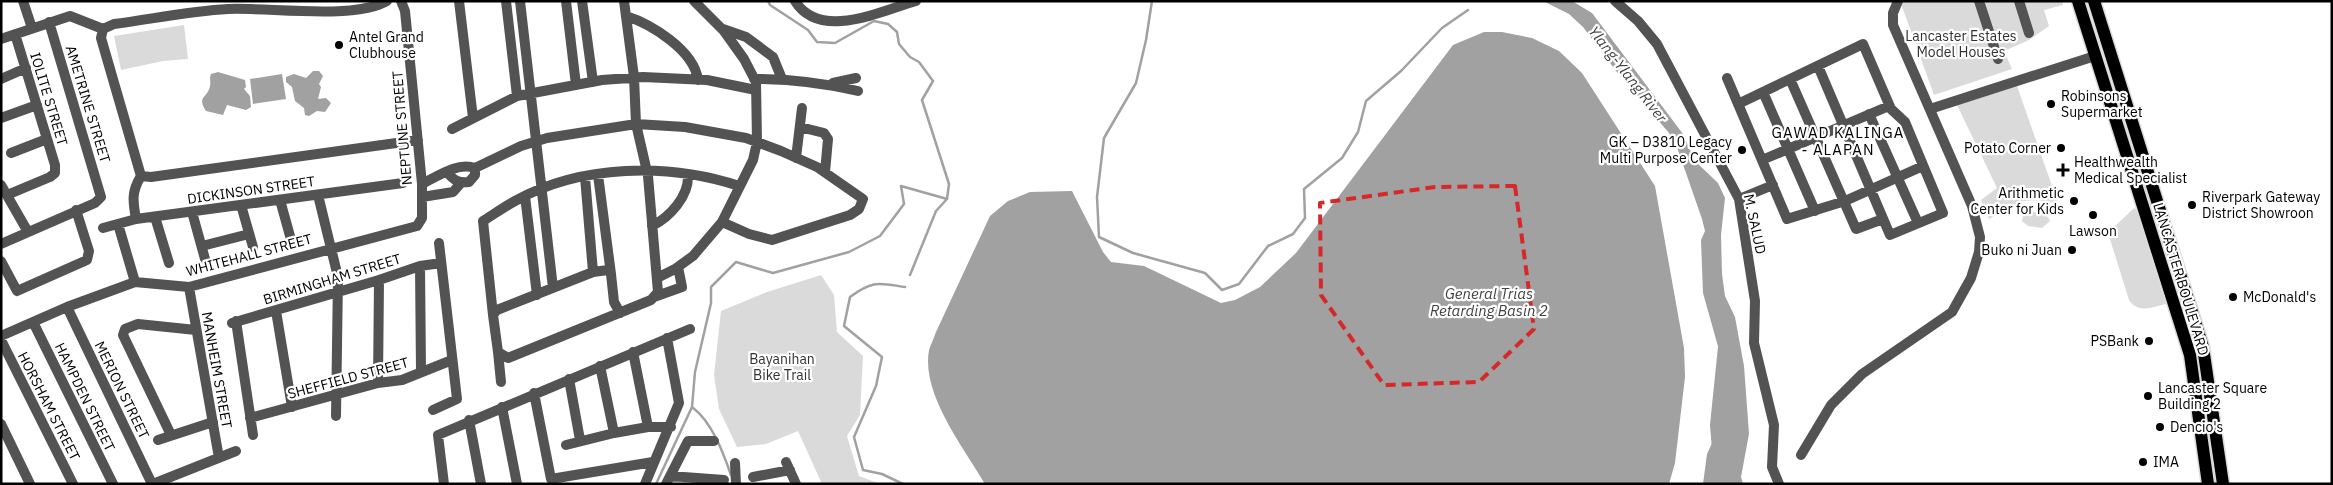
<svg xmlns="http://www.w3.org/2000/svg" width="2333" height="485" font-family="'IBM Plex Sans',sans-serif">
<rect width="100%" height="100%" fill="#fff"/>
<path fill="#dadada" d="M1900,1H2062L2063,5L2044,10L2049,26L2029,40L2004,51L2012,69L1934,95Z
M184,25L188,59L163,61L121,70L114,36Z
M2017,86L2058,203C2022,197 2018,201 1989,219L1981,200L1997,188L1957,105Z
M2134,208L2137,210L2166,304C2153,307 2138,314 2129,300L2109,236L2113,228Z
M2027,212H2038L2048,217L2050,221L2042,228L2028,226L2022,221L2023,216Z
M821,275L834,295L837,332L863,356L860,415L847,436L859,476L880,484H822L798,431L766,444L737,447L719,409L714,375L721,311L767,292Z"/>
<path fill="#a1a1a1" d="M1543,1H1572L1592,13L1683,134L1695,161L1718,183L1725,198L1721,235L1722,274L1725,296L1735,317L1744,366L1749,434L1741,477L1743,484H1703L1707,454L1720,426L1728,391L1726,375L1703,293L1701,240L1705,231L1702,219L1678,150L1669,133L1616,71L1583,27L1569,14Z
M1484,32H1502L1532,38L1559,51L1582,73L1655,186L1684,348L1685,377L1675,463L1669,484H985C964,448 921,394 929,350C931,344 934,338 936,332L990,216L1008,201L1030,192L1072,191L1103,252L1111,262L1144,266L1221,303L1235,300L1260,287L1296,253L1453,45Z
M313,71H319L323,76L319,84L321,87L318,99L326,98L331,103L325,112L317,111L309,116L305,115L304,108L295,101L292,87L286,82V77L294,74L306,78Z
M218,72L245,80L246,87L244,89L250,96L251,107L246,110L227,105L223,115L206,111C196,96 208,98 210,86C211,81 209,79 211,74Z
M282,74L286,99L253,104L250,79Z"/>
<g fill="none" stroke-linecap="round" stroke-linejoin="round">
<path stroke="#a1a1a1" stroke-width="2.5" d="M768,1L770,5L808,30L817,42L835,43L874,21L888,24L897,32L899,44L910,57L919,62L933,81L922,100L949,184L947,199L936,211L910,275
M1152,1L1146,40L1136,83L1104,138L1097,197L1099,237L1133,253L1205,273L1222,290L1239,284L1268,246L1293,234L1305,218L1304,189L1342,158L1358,132L1366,101L1401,71L1442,28L1468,10
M731,475C723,452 712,422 692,407L695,372L711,303V287L736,262L773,273L849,252L880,236L904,204L901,186L947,199
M656,484L692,407
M903,484L882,474L863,470L854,437L876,386L882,357L844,326L850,297C873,280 878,283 905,287"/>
<path stroke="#a1a1a1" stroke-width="16" d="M1723,484L1718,425L1726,347"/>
<defs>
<path id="major" d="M2078,1L2190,355L2208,484
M2094,1L2203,347L2223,484"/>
</defs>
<use href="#major" stroke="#dbdbdb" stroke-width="15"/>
<path stroke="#535353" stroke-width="10" d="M23,1L32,28
M459,1L473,118
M506,1L517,96
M520,1L553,288
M566,1L576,85
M582,1L593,82
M795,1C820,41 881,11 916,1
M1615,1L1638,21L1657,44L1739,199L1755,301L1754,343L1774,425L1772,467L1779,484
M1979,1L1998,59
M2019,1L2029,33
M626,16C651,24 694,50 698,80
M723,29L746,37L773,57L782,79
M1,39L70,16L103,29
M1727,78L1787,219L1845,201L1923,166
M1,79L26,68
M754,79C789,79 824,83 858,91
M1790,79L1856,229L1883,219
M833,83L856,78
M1763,92L1815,211
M1738,104L1863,44L1891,109L1905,122L1943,213L1890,235L1818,66
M1930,109L2095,56
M1869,114L1918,223
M1,118L37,105
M800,127L824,133L828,139L825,172
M452,129L517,96L602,80L643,77L707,80L756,90
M11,153L47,139
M796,158L802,108
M1762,160L1889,106
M447,172C454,181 459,183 469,182L475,175V168
M598,175L611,274
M141,176L151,177L418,140
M585,177L593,272
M422,184C438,176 457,162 475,168L521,146L547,138L636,124L685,127L746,138L781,151L817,167L863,199L859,209L850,215L772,240L749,234L722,222
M1,185L28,232
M7,195L50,177L55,173V165L15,34
M318,195L338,277L336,416
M525,196L537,295
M422,197L453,192L461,183
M1739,199L1773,185
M280,200L290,236
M241,205L253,247
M192,212L205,259
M155,217L169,263
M136,219C133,202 131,192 141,176L101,38L103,29L114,24C152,19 190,11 228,9C268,7 355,20 387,1
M118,224L135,282
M652,226C670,217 689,196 688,175
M103,228L136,219L403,183
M1,244L95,203L101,197L49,22
M202,246L249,234
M1,261L17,291L87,260L89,251L76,210
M420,266L421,372
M657,278L675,269L693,256L722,222L753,160L757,142L756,82L744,59L724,31L694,1
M189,287L219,458
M654,297L682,287L678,267
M67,307L152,484
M276,311L292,407
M620,313L614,302L611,274L608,270L593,272L497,310L493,315L498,352L508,358L651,300L658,292L648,176L636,124L634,77L624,1
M493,315L483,221C494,214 504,207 515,201C581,164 669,163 739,186
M236,321L253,435
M33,322L113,484
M232,323L379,280L420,266L441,263
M1,336L67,307L135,282L189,287L417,226L422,218V184L405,11L401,1
M1,340L73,484
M498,352L501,382
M633,352L648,427
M600,366L614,433
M569,379L580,440
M378,383L379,280
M534,393L551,479L653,462
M502,407L517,484
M433,410L457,399L439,243
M250,418L378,383L402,380L452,360
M469,420L481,484
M1,424L30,484
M171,435L123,335L125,329L138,324L196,330
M158,440L213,422
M566,445L614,433L648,427H671
M1801,455L1831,405L1862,374L1952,312L1971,278L1979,252L1980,237L1972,206L1893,25V13L1898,1
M786,462L796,484
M735,463L736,484
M670,476L724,480
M753,477L790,470
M153,484L236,451
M444,484L438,435L690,329
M645,484L679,403L667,338
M666,484L688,441H714"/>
<use href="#major" stroke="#000" stroke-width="12"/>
</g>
<path fill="none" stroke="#d62828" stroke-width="4" stroke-dasharray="10 6" stroke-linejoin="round" d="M1515,186L1534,329L1479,382L1384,385L1321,295L1320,203L1435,187Z"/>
<g fill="#000" stroke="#fff" stroke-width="2">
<circle cx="339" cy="45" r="5"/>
<circle cx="2051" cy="104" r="5"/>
<circle cx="2061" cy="148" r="5"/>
<circle cx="1742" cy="150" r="5"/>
<path d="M2060.5 162.5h5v5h5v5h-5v5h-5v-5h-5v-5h5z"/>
<circle cx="2074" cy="201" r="5"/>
<circle cx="2192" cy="205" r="5"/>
<circle cx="2093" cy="215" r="5"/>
<circle cx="2072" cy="250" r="5"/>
<circle cx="2233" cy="297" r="5"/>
<circle cx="2149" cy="341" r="5"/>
<circle cx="2148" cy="396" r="5"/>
<circle cx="2160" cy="427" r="5"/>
<circle cx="2143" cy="462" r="5"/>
</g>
<g text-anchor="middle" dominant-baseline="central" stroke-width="4.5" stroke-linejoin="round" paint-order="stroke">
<g font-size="14" fill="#313131" stroke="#fff">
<text x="1961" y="36">Lancaster Estates<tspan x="1961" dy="16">Model Houses</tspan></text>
<text x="782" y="359">Bayanihan<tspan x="782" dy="16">Bike Trail</tspan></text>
</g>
<g font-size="14" fill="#000" stroke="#fff" text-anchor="start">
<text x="349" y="37">Antel Grand<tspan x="349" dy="16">Clubhouse</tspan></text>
<text x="2061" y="96">Robinsons<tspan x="2061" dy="16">Supermarket</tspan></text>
<text x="1732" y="142" text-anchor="end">GK – D3810 Legacy<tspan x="1732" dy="16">Multi Purpose Center</tspan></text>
<text x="2051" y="148" text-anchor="end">Potato Corner</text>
<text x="2074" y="162">Healthwealth<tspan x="2074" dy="16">Medical Specialist</tspan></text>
<text x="2064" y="193" text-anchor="end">Arithmetic<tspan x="2064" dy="16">Center for Kids</tspan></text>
<text x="2202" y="197">Riverpark Gateway<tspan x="2202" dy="16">District Showroon</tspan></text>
<text x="2093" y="231" text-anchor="middle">Lawson</text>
<text x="2062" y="250" text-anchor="end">Buko ni Juan</text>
<text x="2243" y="297">McDonald's</text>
<text x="2139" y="341" text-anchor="end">PSBank</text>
<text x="2158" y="388">Lancaster Square<tspan x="2158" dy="16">Building 2</tspan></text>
<text x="2170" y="427">Dencio's</text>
<text x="2153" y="462">IMA</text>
</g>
<g font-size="14" fill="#000" stroke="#fff">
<text transform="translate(49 99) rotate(73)">IOLITE STREET</text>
<text transform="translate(88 104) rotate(73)">AMETRINE STREET</text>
<text transform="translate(402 128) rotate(-95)">NEPTUNE STREET</text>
<text transform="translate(251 190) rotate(-8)">DICKINSON STREET</text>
<text transform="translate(1755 224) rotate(78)">M. SALUD</text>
<text transform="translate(249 255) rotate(-15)">WHITEHALL STREET</text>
<text transform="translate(332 279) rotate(-17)">BIRMINGHAM STREET</text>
<text transform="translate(2181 279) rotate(73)">LANCASTER BOULEVARD</text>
<text transform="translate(217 370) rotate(80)">MANHEIM STREET</text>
<text transform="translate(348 378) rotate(-15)">SHEFFIELD STREET</text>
<text transform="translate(122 390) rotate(64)">MERION STREET</text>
<text transform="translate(85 397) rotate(64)">HAMPDEN STREET</text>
<text transform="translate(49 406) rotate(63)">HORSHAM STREET</text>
</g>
<g font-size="15" font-style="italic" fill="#424242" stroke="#fff">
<text transform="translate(1628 74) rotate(52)">Ylang-Ylang River</text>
<text x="1489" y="293">General Trias<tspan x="1489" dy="17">Retarding Basin 2</tspan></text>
</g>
<g font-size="15" letter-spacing="1" fill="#000" stroke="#fff">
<text x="1838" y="132">GAWAD KALINGA<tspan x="1838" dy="17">- ALAPAN</tspan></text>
</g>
</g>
<rect width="2333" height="485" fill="none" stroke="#000000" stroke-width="5"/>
</svg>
